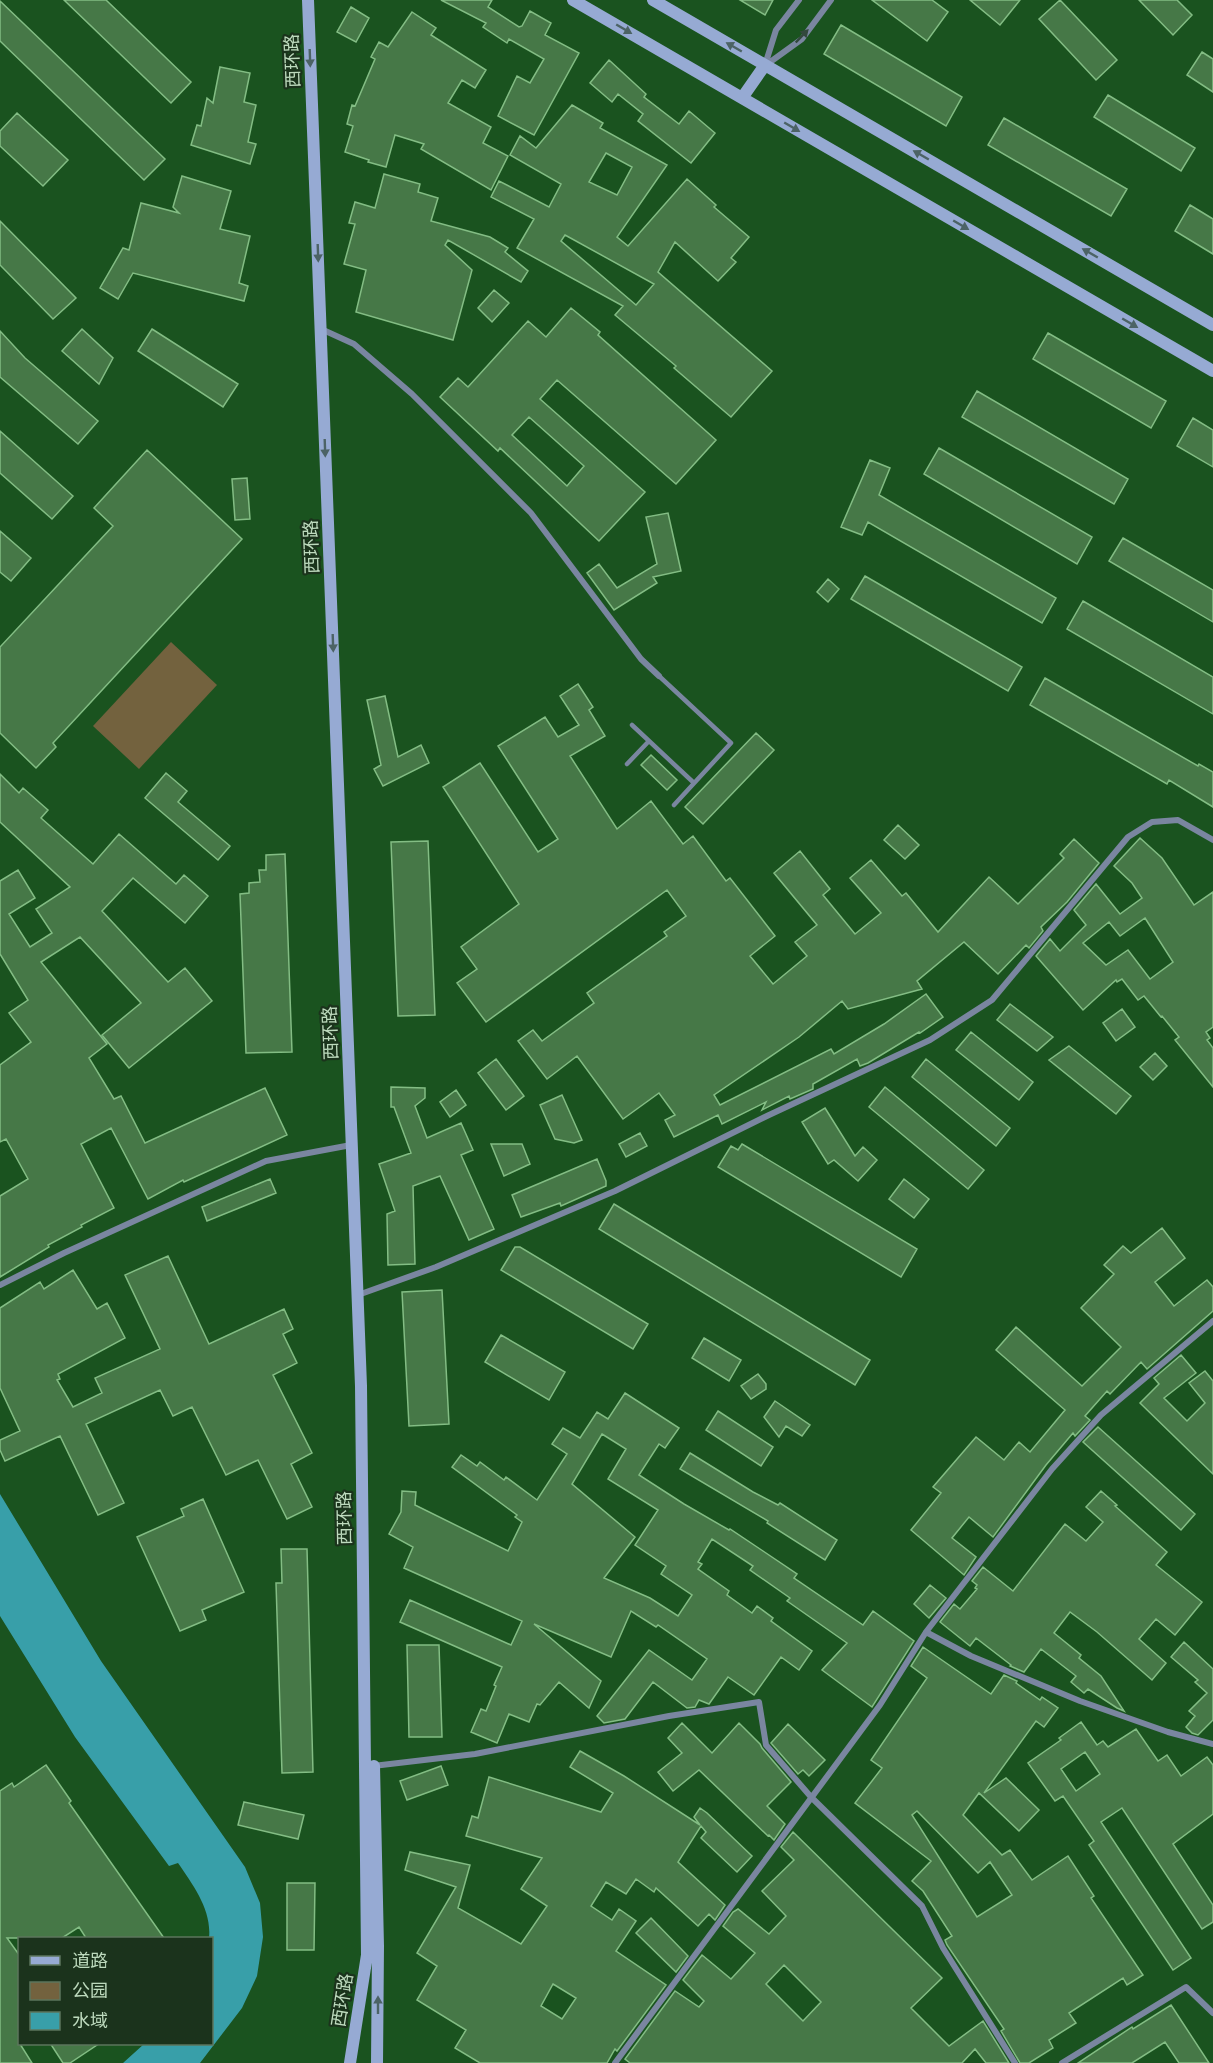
<svg xmlns="http://www.w3.org/2000/svg" width="1213" height="2063" font-family="'IBM Plex Sans','Noto Sans SC',sans-serif">
<rect width="100%" height="100%" fill="#1a531f"/>
<path fill="#73623e" d="M171,642L217,685L139,769L93,726Z"/>
<path fill="#389fa9" d="M0,1494L101,1661L245,1867L260,1903L263,1937L257,1976L242,2008L200,2063H123L144,2044H212V1938H209C212,1910 193,1885 178,1863L169,1866L75,1737L0,1616Z"/>
<path fill="#467847" stroke="#83bd84" stroke-width="1.5" fill-rule="evenodd" d="M64,0H106L191,82L171,103Z
M441,0H492L488,7L519,27L522,26L530,11L551,23L545,35L579,53L534,135L498,116L517,76L530,83L544,59L509,39L507,43L483,27L486,23Z
M740,0H773L765,15Z
M872,0H932L948,12L927,41Z
M970,0H1020L1000,25Z
M1060,0L1117,60L1096,80L1039,19Z
M1139,0H1177L1192,15L1173,35Z
M0,1L165,159L144,180L0,41Z
M351,7L369,18L356,42L337,32Z
M412,12L436,28L431,35L486,70L475,88L462,80L448,103L491,127L483,143L508,156L491,190L421,149L424,144L395,135L386,167L368,162L369,160L345,152L353,126L347,124L352,105L355,106L375,59L371,57L379,42L388,47Z
M841,25L962,97L946,126L824,54Z
M1202,52L1213,59V92L1187,75Z
M609,60L646,94L644,97L679,124L689,111L715,133L691,163L638,121L643,114L618,94L612,102L590,83Z
M220,67L250,73L244,102L256,105L248,142L256,144L250,164L191,145L197,125L201,126L207,98L213,103Z
M1108,95L1195,148L1181,171L1094,117Z
M572,105L603,123L600,128L667,165L617,237L628,246L687,179L716,205L714,207L749,237L731,258L736,262L718,281L675,242L658,272L772,371L731,417L674,368L676,366L615,315L623,306L517,248L534,219L491,197L499,181L549,207L561,184L510,155L520,136L536,148ZM606,153L632,167L617,195L589,182ZM565,235L654,284L636,305L561,241Z
M17,113L68,160L43,186L0,146V131Z
M1004,118L1127,189L1111,216L988,145Z
M384,174L420,184L418,192L438,198L431,221L490,237L508,248L505,252L528,271L521,282L448,240L445,245L472,270L453,340L356,312L366,270L344,264L355,224L349,223L355,202L375,208Z
M182,176L231,191L220,229L250,236L239,283L248,286L244,301L133,273L118,299L100,288L123,248L129,250L141,203L179,213L173,207Z
M1190,205L1213,219V254L1175,231Z
M0,221L76,298L53,319L0,265Z
M494,290L509,303L492,322L478,308Z
M571,308L600,332L598,335L716,440L676,484L557,380L540,399L645,492L599,541L500,448L498,451L440,397L458,378L468,387L528,321L546,337ZM529,417L584,466L567,486L512,435Z
M82,329L113,358L99,384L62,351Z
M152,329L238,384L223,407L138,351Z
M0,331L25,358L98,421L78,444L0,377Z
M1048,333L1166,401L1151,428L1033,359Z
M977,391L1128,479L1114,504L962,417Z
M1193,418L1213,430V467L1177,446Z
M0,431L73,496L52,519L0,473Z
M939,448L1092,537L1077,564L924,474Z
M147,450L242,539L53,743L56,747L36,768L0,733V647L113,526L94,508Z
M870,460L890,468L879,495L1056,598L1042,623L868,522L862,535L841,527Z
M247,478L250,519L235,520L232,479Z
M668,513L681,571L653,577L657,583L614,610L587,573L599,564L617,588L657,564L646,517Z
M0,531L31,558L11,581L0,572Z
M1123,538L1213,590V622L1109,561Z
M865,576L1022,667L1008,691L851,599Z
M828,579L839,589L828,602L817,592Z
M1083,601L1213,677V714L1067,629Z
M1045,678L1198,766L1199,764L1213,772V807L1169,780L1167,784L1030,705Z
M578,684L593,707L589,710L605,736L570,756L617,829L651,801L683,844L693,836L726,881L730,878L775,936L750,956L773,984L807,956L795,942L817,925L774,873L800,851L830,889L823,895L855,934L881,913L850,878L871,860L902,896L906,893L938,932L989,877L1018,904L1064,858L1060,854L1074,839L1099,863L1067,902L1041,927L1043,931L1029,948L1026,945L998,974L964,942L917,981L922,989L848,1009L842,1001L799,1037L714,1095L720,1105L831,1049L834,1054L884,1024L926,994L943,1017L920,1033L919,1032L868,1063L860,1066L857,1059L813,1084V1089L790,1099L789,1096L762,1110L766,1102L722,1124L718,1115L674,1137L665,1120L675,1115L659,1093L623,1119L577,1056L547,1079L518,1041L533,1030L542,1041L594,1003L587,993L667,936L664,932L686,916L667,890L486,1022L457,983L477,969L461,947L519,904L443,787L480,763L538,852L558,839L498,746L545,717L558,737L579,725L560,696Z
M385,696L398,757L421,745L429,763L383,786L374,769L381,765L367,700Z
M756,733L774,750L703,824L685,807Z
M651,755L677,780L667,790L641,765Z
M166,773L187,791L178,802L230,846L218,860L145,798Z
M0,774L19,793L23,788L48,810L41,818L93,864L119,834L176,884L184,875L208,896L185,923L133,878L102,911L168,982L185,968L212,1001L129,1068L102,1035L141,1003L80,937L41,962L107,1044L89,1058L114,1099L121,1096L145,1143L265,1088L287,1135L184,1182L183,1180L148,1199L111,1128L81,1144L114,1208L81,1225L82,1227L48,1245L49,1247L0,1277V1196L28,1179L6,1139L0,1142V1065L31,1042L9,1013L28,1000L0,954V881L18,870L35,898L9,914L30,947L52,933L36,909L70,887L0,822Z
M898,825L919,845L905,859L884,840Z
M1140,838L1162,858L1194,905L1213,892V1027L1206,1032L1210,1038L1207,1040L1213,1048V1087L1175,1040L1179,1037L1162,1016L1161,1017L1144,996L1138,1000L1122,979L1117,982L1116,980L1083,1010L1036,956L1050,939L1060,951L1086,925L1074,910L1096,884L1120,914L1142,898L1132,883L1114,866ZM1145,918L1173,962L1150,979L1128,950L1106,965L1083,943L1109,922L1120,936Z
M428,841L435,1015L398,1016L391,842Z
M285,854L292,1052L246,1053L240,894L249,893V883L260,882L259,870H266V855Z
M1010,1004L1053,1037L1037,1051L997,1020Z
M1122,1009L1135,1027L1116,1041L1103,1023Z
M971,1032L1033,1082L1019,1100L956,1050Z
M1069,1046L1131,1096L1116,1114L1049,1060Z
M1155,1053L1167,1066L1153,1080L1140,1067Z
M496,1059L524,1096L506,1110L478,1073Z
M926,1059L1010,1128L996,1146L912,1077Z
M391,1087L425,1088V1098L415,1106L427,1138L461,1123L473,1150L461,1155L494,1229L469,1240L440,1176L413,1186L415,1264L388,1265L387,1214L395,1211L379,1164L411,1153L394,1107H391Z
M885,1087L984,1170L968,1189L869,1107Z
M456,1090L466,1105L450,1117L440,1102Z
M562,1095L582,1140L574,1143L555,1139L540,1105Z
M825,1108L855,1156L863,1147L877,1160L858,1181L834,1160L828,1164L802,1122Z
M640,1133L647,1146L626,1157L619,1144Z
M491,1144H522L530,1164L504,1176Z
M742,1144L917,1249L901,1277L718,1167L731,1146L738,1150Z
M597,1159L606,1181V1186L561,1206L560,1203L521,1217L512,1195Z
M270,1179L276,1193L207,1221L202,1207Z
M904,1179L929,1199L914,1218L889,1199Z
M614,1204L870,1360L855,1385L599,1229Z
M1162,1228L1185,1258L1155,1282L1174,1306L1207,1280L1213,1287V1311L1147,1369L1141,1362L1110,1394L1107,1391L1085,1416L1090,1420L1075,1436L1073,1433L1046,1465L993,1537L969,1517L952,1538L976,1557L964,1575L911,1530L941,1493L933,1487L976,1437L1004,1460L1019,1442L1030,1452L1065,1410L996,1350L1016,1327L1082,1386L1121,1347L1081,1308L1114,1274L1104,1265L1123,1246L1131,1253Z
M515,1247H520L648,1324L633,1349L501,1270Z
M168,1256L209,1344L284,1309L293,1329L283,1334L297,1363L273,1375L312,1453L291,1464L312,1507L287,1519L258,1460L226,1475L192,1407L173,1416L160,1390L86,1424L124,1503L98,1515L60,1436L5,1461L0,1450V1440L20,1431L0,1388V1308L40,1282L44,1289L73,1270L97,1309L107,1303L125,1338L58,1374L60,1379L57,1380L73,1407L102,1393L95,1378L160,1349L125,1275Z
M442,1290L449,1424L409,1426L402,1292Z
M501,1335L565,1372L549,1400L485,1362Z
M704,1338L741,1360L729,1381L692,1358Z
M1181,1355L1196,1373L1164,1398L1187,1421L1205,1403L1189,1383L1205,1371L1213,1381V1474L1140,1403L1159,1384L1154,1378Z
M758,1374L766,1384V1389L751,1399L741,1386Z
M625,1393L679,1428L665,1448L659,1444L639,1475L684,1504L729,1530L730,1529L763,1551L797,1574L794,1578L863,1625L873,1611L914,1641L872,1707L822,1670L847,1643L787,1601L790,1598L750,1570L753,1566L712,1539L698,1562L702,1564L698,1569L729,1591L727,1595L752,1613L757,1606L773,1618L771,1621L812,1651L799,1670L781,1657L754,1695L728,1677L709,1704L699,1700L695,1707L687,1708L653,1682L625,1719L604,1723L597,1716L649,1650L692,1680L707,1659L658,1625L656,1627L631,1611L611,1657L534,1624L601,1681L589,1708L559,1682L540,1705L537,1704L529,1722L509,1714L497,1743L471,1732L481,1709L486,1711L496,1686L494,1685L502,1667L400,1622L410,1600L511,1645L522,1621L404,1568L413,1547L389,1534L401,1512L402,1491L416,1492L415,1505L508,1551L522,1522L515,1517L517,1515L452,1467L461,1455L477,1466L480,1462L504,1480L506,1477L537,1500L567,1454L552,1444L563,1428L580,1438L597,1412L608,1419ZM602,1434L626,1449L608,1479L658,1510L635,1545L666,1566L661,1574L692,1595L678,1616L650,1598L604,1578L635,1537L572,1484Z
M775,1401L810,1425L802,1436L786,1426L779,1437L764,1417Z
M718,1411L773,1447L761,1466L706,1430Z
M1098,1427L1195,1514L1181,1530L1083,1442Z
M690,1453L753,1492L778,1505L780,1503L837,1540L825,1560L767,1523L768,1521L680,1469Z
M1101,1491L1117,1505L1115,1506L1167,1552L1156,1565L1202,1602L1175,1635L1156,1619L1139,1639L1166,1663L1152,1680L1097,1632L1070,1612L1054,1633L1081,1655L1079,1658L1101,1676L1124,1711L1117,1708L1088,1689L1084,1693L1071,1682L1076,1676L1041,1649L1024,1672L1010,1666L1011,1665L976,1638L970,1646L940,1622L954,1604L960,1609L977,1589L975,1588L977,1585L972,1581L983,1567L1013,1591L1065,1524L1086,1541L1103,1522L1086,1507Z
M203,1499L244,1592L202,1610L206,1620L180,1631L137,1537L184,1516L181,1509Z
M281,1549H307L313,1772L282,1773L276,1583H282Z
M930,1585L946,1598L929,1618L914,1604Z
M1184,1642L1213,1669V1720L1198,1735L1192,1733L1186,1727L1195,1716L1189,1711L1207,1693L1195,1682L1198,1680L1171,1657Z
M407,1645H439L442,1737H409Z
M923,1647L991,1694L1004,1675L1017,1681L1016,1683L1040,1700L1042,1697L1058,1708L1044,1727L1036,1721L984,1793L1006,1778L1039,1810L1019,1831L979,1793L963,1815L1002,1855L1010,1850L1032,1880L1068,1856L1094,1896L1091,1898L1143,1975L1127,1985L1123,1978L1069,2013L1076,2023L1049,2040L1053,2048L1029,2063H1020L1001,2031L1004,2029L947,1945L945,1940L952,1936L923,1891L912,1881L931,1861L855,1803L882,1768L871,1760L927,1678L911,1666ZM917,1811L978,1873L990,1862L1012,1895L977,1917L912,1815Z
M1081,1722L1097,1745L1103,1741L1108,1747L1136,1729L1158,1761L1167,1755L1181,1776L1207,1757L1213,1765V1814L1173,1844L1213,1905V1922L1202,1929L1122,1808L1101,1822L1191,1958L1173,1970L1089,1845L1094,1841L1063,1796L1055,1801L1028,1763L1061,1740L1059,1738ZM1085,1752L1100,1774L1076,1791L1061,1769Z
M682,1723L712,1753L739,1723L760,1744L762,1748L791,1782L767,1806L785,1824L774,1840L769,1835L768,1836L699,1770L673,1791L658,1772L682,1753L668,1738Z
M788,1724L825,1760L809,1776L803,1770L798,1774L771,1743Z
M580,1751L624,1776L700,1825L694,1817L700,1808L707,1813L752,1856L737,1872L701,1838L706,1832L701,1826L678,1862L725,1905L715,1920L709,1914L698,1926L656,1888L654,1892L636,1879L626,1894L606,1882L591,1906L612,1920L619,1909L636,1921L616,1951L666,1985L617,2051L615,2049L607,2063H480L455,2048L466,2030L417,2000L437,1966L417,1953L456,1887L405,1870L410,1852L470,1865L458,1908L521,1944L547,1906L521,1889L542,1858L466,1836L472,1816L478,1818L489,1777L601,1812L613,1793L570,1767ZM553,1984L576,1998L562,2019L541,2006Z
M46,1765L71,1801L69,1803L164,1938H86L79,1927L62,1938H7L20,1956V2044L32,2063H0V1791L12,1783L14,1787Z
M441,1766L448,1785L407,1800L400,1781Z
M244,1802L304,1815L298,1839L238,1825Z
M793,1832L942,1978L911,2008L949,2046L983,2021L1009,2063H986L975,2049L962,2063H630L625,2059L675,1991L699,2007L704,2001L683,1980L702,1955L731,1979L755,1953L723,1926L733,1912L738,1909L769,1934L786,1916L762,1891L794,1860L781,1847ZM784,1965L821,2002L803,2021L766,1984Z
M287,1883H315L314,1950H287Z
M651,1918L688,1956L676,1972L636,1933Z
M1171,2005L1209,2063H1179L1165,2042L1132,2063H1078L1132,2027L1133,2029Z
M50,2043H100L70,2063H63Z"/>
<g fill="none" stroke-linecap="round" stroke-linejoin="round">
<path stroke="#7a86a0" stroke-width="4.5" d="M659,676L731,743L674,805
M632,725L694,783
M627,764L649,741"/>
<path stroke="#7a86a0" stroke-width="6" d="M765,65L776,30L799,0
M766,65L802,39L831,0
M321,329L354,344L412,394L531,513L641,659L659,676
M0,1285L64,1253L266,1161L351,1145
M358,1295L436,1267L615,1191L769,1115L930,1040L992,1000L1128,837L1152,822L1178,820L1213,840
M926,1632L971,1656L1080,1701L1168,1732L1213,1744
M373,1766L475,1754L669,1716L759,1702L766,1745L811,1797L922,1906L943,1948L1015,2063
M615,2063L880,1705L926,1632L1052,1469L1101,1415L1213,1321
M1062,2063L1186,1987L1213,2013"/>
<path stroke="#96aad3" stroke-width="12" d="M308,0L361,1386L367,1955L350,2063
M573,0L1213,371
M653,0L1213,325
M742,98L765,65
M374,1766L378,1946L377,2063"/>
</g>
<defs><path id="oneway-solid" d="M-6-.8H1V-3.2L6.5 0L1 3.2V.8H-6Z" transform="scale(1.5)"/></defs>
<g fill="#4c6365">
<use href="#oneway-solid" transform="translate(624 29) rotate(30)"/>
<use href="#oneway-solid" transform="translate(734 47) rotate(-150)"/>
<use href="#oneway-solid" transform="translate(310 58) rotate(88)"/>
<use href="#oneway-solid" transform="translate(792 127) rotate(30)"/>
<use href="#oneway-solid" transform="translate(921 155) rotate(-150)"/>
<use href="#oneway-solid" transform="translate(961 225) rotate(30)"/>
<use href="#oneway-solid" transform="translate(318 253) rotate(88)"/>
<use href="#oneway-solid" transform="translate(1090 253) rotate(-150)"/>
<use href="#oneway-solid" transform="translate(1130 323) rotate(30)"/>
<use href="#oneway-solid" transform="translate(325 448) rotate(88)"/>
<use href="#oneway-solid" transform="translate(333 643) rotate(88)"/>
<use href="#oneway-solid" transform="translate(378 2005) rotate(-90)"/>
</g>
<use fill="#33483d" href="#oneway-solid" transform="translate(802 36) rotate(-46)"/>
<g text-anchor="middle" dominant-baseline="central" stroke-width="4.5" stroke-linejoin="round" paint-order="stroke">
<g font-size="18" fill="#bddabd" stroke="#1b331c">
<text transform="translate(292 61) rotate(-92)">西环路</text>
<text transform="translate(311 547) rotate(-92)">西环路</text>
<text transform="translate(330 1033) rotate(-92)">西环路</text>
<text transform="translate(344 1518) rotate(-91)">西环路</text>
<text transform="translate(342 2000) rotate(-81)">西环路</text>
</g>
</g>
<rect x="18" y="1937" width="195" height="108" fill="#1b331c" stroke="#5c765c" stroke-width="1.5"/>
<rect x="30" y="1956" width="30" height="9" fill="#96aad3" stroke="#5c765c" stroke-width="1.5"/>
<text x="72" y="1967" font-size="18" fill="#bddabd">道路</text>
<rect x="30" y="1982" width="30" height="18" fill="#73623e" stroke="#5c765c" stroke-width="1.5"/>
<text x="72" y="1997" font-size="18" fill="#bddabd">公园</text>
<rect x="30" y="2012" width="30" height="18" fill="#389fa9" stroke="#5c765c" stroke-width="1.5"/>
<text x="72" y="2027" font-size="18" fill="#bddabd">水域</text>
</svg>
